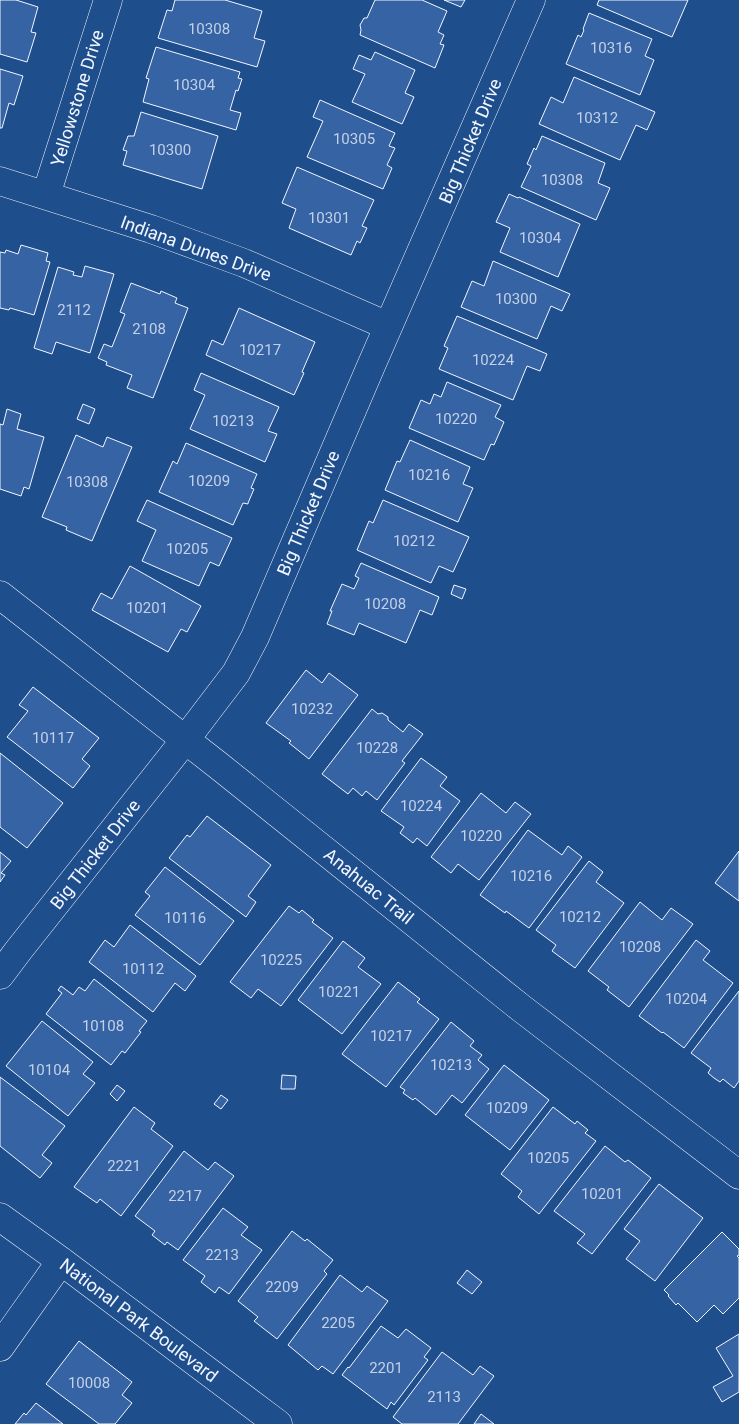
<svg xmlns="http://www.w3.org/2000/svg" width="739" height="1424" font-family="Roboto,sans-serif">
<rect width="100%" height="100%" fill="#1f4e8c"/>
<path fill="#3563a3" stroke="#f2f6ff" d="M0,0H16L38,7L31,32L36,33L27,62L0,54Z
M175,0H225L262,11L254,38L265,41L257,67L158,38L167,10L172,11Z
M375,0H422L447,11L438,32L444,35L440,44L444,45L435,68L360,35L361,30L360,25L364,18H367Z
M444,0H465L461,7Z
M599,0H688L672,37L597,5Z
M589,13L652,39L645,56L654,60L640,95L566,64L578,35L581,37L584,30L583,29Z
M156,47L240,72L238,78L242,79L238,91L236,90L230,110L241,113L236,130L143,102L149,79L146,78Z
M375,52L415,70L405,93L414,97L402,124L352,102L365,74L353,69L359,55L371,60Z
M0,69L23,76L14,105L9,103L2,128H0Z
M574,77L655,112L647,130L636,125L620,160L539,124L551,97L563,103Z
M320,100L395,133L389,146L395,148L387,165L392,168L383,189L307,157L323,121L313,117Z
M141,112L218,136L202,189L123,165L127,151L123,150L128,136H134Z
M542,136L605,163L598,183L610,188L596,220L521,187L531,166L527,164L534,148L536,150Z
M297,167L374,200L362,226L367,228L360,243L357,241L351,255L289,228L296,209L282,203Z
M509,194L518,198L519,197L580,224L558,277L500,252L510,228L496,222Z
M21,245L48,253L46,261L50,262L34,315L10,308L9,310L0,308V252L5,253L6,250L18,254Z
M493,261L570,294L562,311L551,306L537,339L461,307L472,281L484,286Z
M85,266L114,274L90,353L56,342L52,354L34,348L58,267L74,272L73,275L82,277Z
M131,283L160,294L161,291L177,298L175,303L188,308L153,398L127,388L132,375L106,365L107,362L98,358L104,344L112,347L125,314L120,312Z
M239,308L315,342L302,372L304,373L294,395L206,355L212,340L223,345Z
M457,316L547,354L540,371L527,366L513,400L439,369L448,348L444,346Z
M201,373L279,407L268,431L277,434L265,462L190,429L205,395L194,390Z
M447,382L501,405L495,417L504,422L494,445L491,444L484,460L409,428L421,400L430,404L434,394L441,397Z
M83,404L95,409L89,424L77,419Z
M7,409L21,414L17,429L44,437L29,489L24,487L21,496L0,489V424L3,425Z
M76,435L103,447L107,437L132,447L92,541L66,530L67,527L42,517Z
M410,440L470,467L463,484L473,488L458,522L385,490L397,461L400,462Z
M186,443L257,474L251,488L254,489L248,503V504L243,503L233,525L159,492L173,461L177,464Z
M147,500L232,538L219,566L210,562L199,586L142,561L156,530L137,521Z
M383,500L469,537L453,572L439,566L431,583L357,550L369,521L373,523Z
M361,563L439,597L432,615L420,610L406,643L359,623L354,635L327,624L332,611H330L342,584L354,589L359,578L355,576Z
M130,566L201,606L187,632L181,629L168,652L92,610L101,593L112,599Z
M454,585L466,589L462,599L451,594Z
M306,670L322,683L329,673L358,695L309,759L289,743L291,741L266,723Z
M33,687L99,738L82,759L90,766L73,788L7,737L28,711L19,705Z
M372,709L378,714L382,713L388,717V720L403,732L409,724L423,734L402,761L405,763L377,800L366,791L362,796L353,788L348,794L322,774Z
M0,753L63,803L27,848L0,827Z
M421,758L447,777L440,786L460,801L427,846L417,838L413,843L404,836L400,833L404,827L381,811Z
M481,793L506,813L515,802L531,814L479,880L458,864L451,873L431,857Z
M207,816L271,865L248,896L256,902L246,917L169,858L187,835L190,837Z
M528,830L562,855L568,846L582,857L529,928L506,911L505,913L480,895Z
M739,851V901L715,883Z
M0,852L11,861L1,873L5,875L0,882Z
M589,861L603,872L596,882L624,903L575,968L552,951L556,945L536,930Z
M165,867L234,921L200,965L135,915L150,896L145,892Z
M640,902L662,920L671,908L693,924L629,1007L607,990L609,987L588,971Z
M289,906L299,913L302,910L314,920L312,922L333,938L281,1006L258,989L251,998L230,982Z
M130,925L196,976L185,991L175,983L153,1012L89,962L105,940L114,947Z
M696,940L710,951L703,960L733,983L684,1048L663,1032L662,1033L639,1016Z
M343,941L365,958L358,967L381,984L342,1034L298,1000Z
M94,979L147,1021L139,1031L141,1032L125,1053L122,1051L111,1065L46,1014L62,993L58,990L61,986L73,995L79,987L85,991Z
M398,982L420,999L417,1002L439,1019L386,1087L342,1054Z
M739,991V1081L734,1088L723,1079L720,1082L714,1078L708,1073L711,1068L691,1053Z
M42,1021L93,1062L83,1074L95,1083L68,1116L6,1066Z
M451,1022L474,1041L470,1046L482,1055L478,1060L489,1069L462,1103L452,1095L436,1115L415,1098L413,1100L403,1093L405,1090L400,1087Z
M504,1065L549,1100L510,1150L465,1115Z
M282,1075L296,1076L295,1089H281Z
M0,1077L65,1126L42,1155L52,1163L40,1178L0,1146Z
M117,1085L125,1091L117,1101L110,1094Z
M221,1095L228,1100L221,1109L214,1104Z
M134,1107L155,1123L151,1129L173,1146L121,1216L100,1199L97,1203L74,1187Z
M553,1107L575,1124L577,1121L588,1130L585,1133L596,1141L539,1214L518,1197L522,1191L501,1174Z
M605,1146L625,1162L628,1160L651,1178L592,1254L577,1243L585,1234L554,1211Z
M184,1151L208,1170L215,1162L234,1176L178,1250L167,1242L165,1245L152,1235L155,1231L135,1216Z
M659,1184L703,1218L655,1281L626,1259L640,1241L624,1229Z
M223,1208L248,1227L241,1235L262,1250L229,1294L219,1287L215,1293L201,1282L205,1276L183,1260Z
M292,1231L305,1241L307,1239L333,1260L324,1271L327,1274L277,1339L254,1321L258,1317L238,1301Z
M722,1232L739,1249V1255L737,1256L739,1258V1298L723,1314L714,1305L697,1322L678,1303L676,1305L668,1296L669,1295L664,1290Z
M467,1270L482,1282L472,1294L457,1283Z
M340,1275L362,1292L367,1286L388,1301L333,1374L322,1366L318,1370L288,1345Z
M381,1326L398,1338L406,1329L431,1348L424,1357L428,1360L394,1405L391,1402L387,1409L342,1375L348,1367L349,1368Z
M739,1334V1392L722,1402L713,1387L733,1376L716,1348Z
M79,1341L132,1382L122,1395L132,1403L115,1424H99L46,1384Z
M442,1352L473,1375L480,1366L494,1376L458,1424H402L393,1417Z
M36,1403L63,1424H15L24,1413L26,1415Z
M481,1414L494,1424H474Z"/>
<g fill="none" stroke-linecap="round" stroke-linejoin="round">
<defs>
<path id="minor" d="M0,181L151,229L244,263L388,326
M46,195L108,0
M0,595L219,766L521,1008L739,1175
M0,975L18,951L185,740L236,673L255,637L371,366L531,0
M0,1217L61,1261L278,1424
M0,1347L61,1261"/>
</defs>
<use href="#minor" stroke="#f2f6ff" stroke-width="29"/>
<use href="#minor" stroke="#1f4e8c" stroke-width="28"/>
</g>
<g text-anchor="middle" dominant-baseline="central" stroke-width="4" stroke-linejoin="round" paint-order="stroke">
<g font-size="15" fill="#c3d1e8">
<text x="209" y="29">10308</text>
<text x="611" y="48">10316</text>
<text x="194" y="85">10304</text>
<text x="597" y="118">10312</text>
<text x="354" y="139">10305</text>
<text x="170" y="150">10300</text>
<text x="562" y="180">10308</text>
<text x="329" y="218">10301</text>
<text x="540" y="238">10304</text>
<text x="516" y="299">10300</text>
<text x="74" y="310">2112</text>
<text x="149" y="329">2108</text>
<text x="260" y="350">10217</text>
<text x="493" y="360">10224</text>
<text x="456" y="419">10220</text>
<text x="233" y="421">10213</text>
<text x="429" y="475">10216</text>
<text x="209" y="481">10209</text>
<text x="87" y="482">10308</text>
<text x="414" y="541">10212</text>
<text x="187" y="549">10205</text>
<text x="385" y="604">10208</text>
<text x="147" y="608">10201</text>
<text x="312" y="709">10232</text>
<text x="53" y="738">10117</text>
<text x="377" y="748">10228</text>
<text x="421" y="806">10224</text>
<text x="481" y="836">10220</text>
<text x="531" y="876">10216</text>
<text x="580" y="917">10212</text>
<text x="185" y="918">10116</text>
<text x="640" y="947">10208</text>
<text x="281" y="960">10225</text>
<text x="143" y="969">10112</text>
<text x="339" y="992">10221</text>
<text x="686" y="999">10204</text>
<text x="103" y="1026">10108</text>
<text x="391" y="1036">10217</text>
<text x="451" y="1065">10213</text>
<text x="49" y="1070">10104</text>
<text x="507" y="1108">10209</text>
<text x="548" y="1158">10205</text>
<text x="124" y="1166">2221</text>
<text x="602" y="1194">10201</text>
<text x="185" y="1196">2217</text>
<text x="222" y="1255">2213</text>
<text x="282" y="1287">2209</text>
<text x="338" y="1323">2205</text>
<text x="386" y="1368">2201</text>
<text x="89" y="1383">10008</text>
<text x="444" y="1397">2113</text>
</g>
<g font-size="18" fill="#f2f6ff" stroke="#1f4e8c">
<text transform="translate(77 98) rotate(-73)">Yellowstone Drive</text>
<text transform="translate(470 141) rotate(-67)">Big Thicket Drive</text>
<text transform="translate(196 248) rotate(20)">Indiana Dunes Drive</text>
<text transform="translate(308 513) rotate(-67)">Big Thicket Drive</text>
<text transform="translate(95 854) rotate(-52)">Big Thicket Drive</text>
<text transform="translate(369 886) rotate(39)">Anahuac Trail</text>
<text transform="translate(139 1320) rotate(37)">National Park Boulevard</text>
</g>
</g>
</svg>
